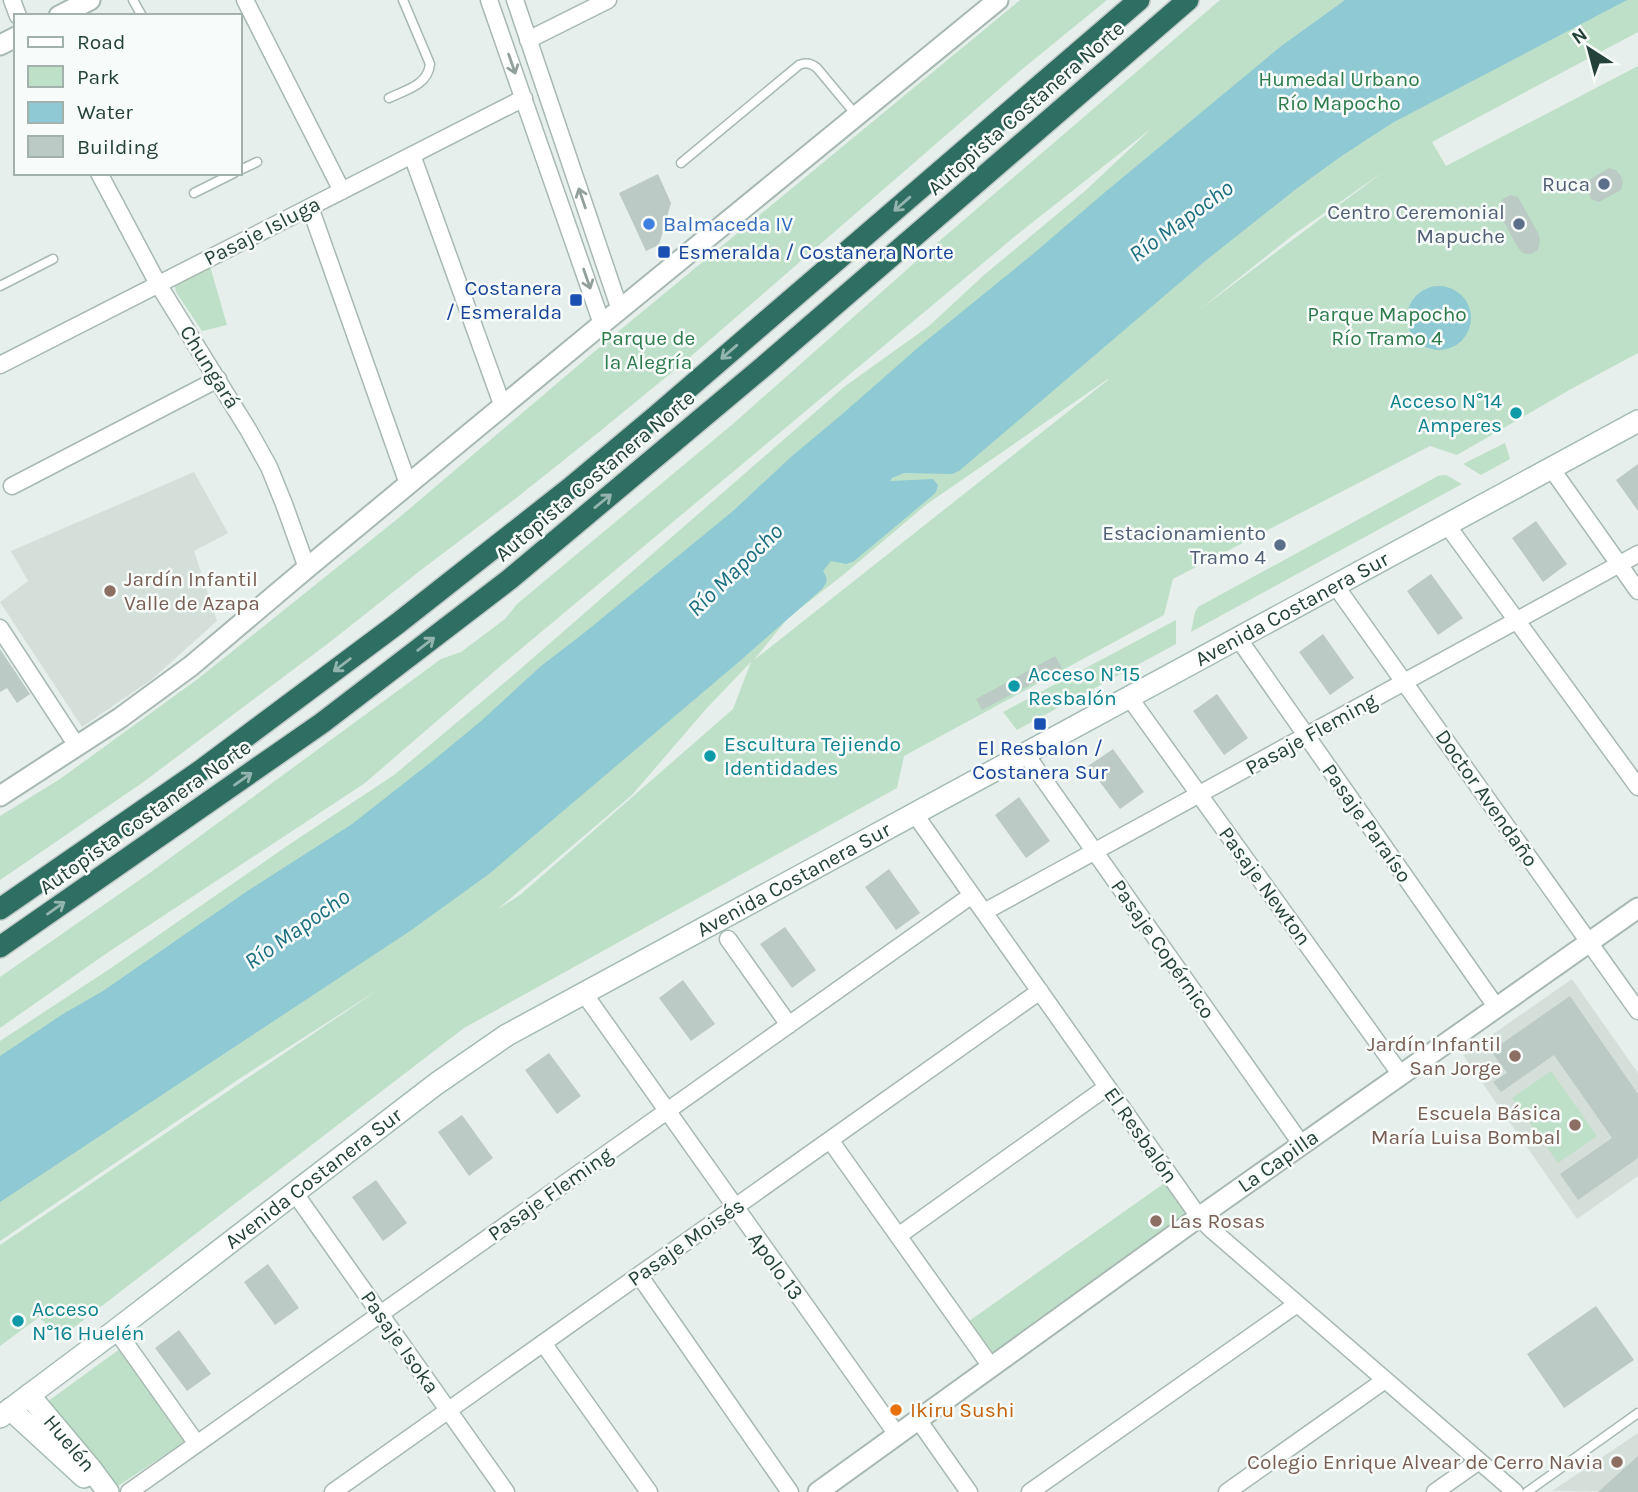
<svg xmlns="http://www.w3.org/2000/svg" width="1638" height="1492" font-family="Karla,sans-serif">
<rect width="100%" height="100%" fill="#e6efeb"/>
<path fill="#d4dfda" d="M194,472L228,533L194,551L217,621L151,680L82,727L0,602L28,581L11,551Z
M1572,979L1638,1073V1176L1577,1219L1463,1055Z
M1638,1433V1492L1552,1491Z"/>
<path fill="#bfe0c8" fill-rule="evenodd" d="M1020,0H1107L1020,71L682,364L599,432L515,499L421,570L330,642L142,783L0,880V816L60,779L199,678L401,516L608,340Z
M1220,0H1638V32L1432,142L1446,166L1638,66V353L1571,389L1457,455L1430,446L1173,579L1164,615L904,756L897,788L464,1028L60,1338L39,1317L0,1346V1245L381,988L242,1077L0,1241V1041L111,968L287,846L394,775L510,678L844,387L929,326L984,275L1085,191L1152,128L1019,233L504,663L365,783L107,953L0,1028V977L151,872L441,659L461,652L505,619L517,604L734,423L930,249ZM1380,174L1379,175L1199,310L1293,235ZM1108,379V380L754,660L788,618L843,575L927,504ZM751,662L733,709L520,895L498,909L632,795L706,709Z
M210,266L227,325L202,331L176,292L174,283Z
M1505,443L1510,459L1481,475L1463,464Z
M1446,475L1462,484L1191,632L1195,612L1198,607L1438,476Z
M1176,620V644L1017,730L1003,712Z
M1551,1071L1597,1136L1558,1163L1512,1098Z
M1166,1182L1189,1213L991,1353L969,1321Z
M121,1348L186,1441L118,1486L47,1402Z"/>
<path fill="#8ec9d4" d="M1345,0H1627L1394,122L1343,155L1296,189L1204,262L959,471L952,474L904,473L892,478L890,481L933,479L938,485L936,492L932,496L853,562L846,564L831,561L823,571C828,579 828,581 822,589L741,660L489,874L410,931L0,1202V1056L63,1014L103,991L246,892L352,824L435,759L481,721L541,666L584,633L733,511L792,456L840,416L921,345L1033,254L1104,193L1280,47Z
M1407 318a32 32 0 1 1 64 0a32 32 0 1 1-64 0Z"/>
<path fill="#bbcac4" d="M1609,168L1616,170L1621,176L1623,182L1621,190L1599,202L1591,199L1586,186L1587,181Z
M658,174L671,203L659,245L646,251L619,193Z
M1511,195L1518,197L1539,235L1540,241L1538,250L1531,254L1523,253L1518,248L1499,213L1500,203L1504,198Z
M1638,464V511L1616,480Z
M1536,521L1567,564L1543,582L1512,538Z
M1431,574L1463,618L1438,635L1407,591Z
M1323,634L1354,678L1330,695L1299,652Z
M0,649L30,694L17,703L7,688L0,692Z
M1055,656L1062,668L982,710L976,699Z
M1217,694L1248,738L1224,755L1193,711Z
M1113,749L1144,792L1120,809L1088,766Z
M1019,797L1050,841L1026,858L995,815Z
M889,869L920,913L896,930L865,887Z
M785,927L816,970L792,988L760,944Z
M683,980L715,1024L691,1041L659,998Z
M1570,996L1638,1094V1158L1578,1200L1560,1174L1612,1138L1554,1055L1501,1092L1493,1082L1507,1073L1491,1051Z
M549,1053L581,1096L557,1114L525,1070Z
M462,1115L493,1158L469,1176L438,1132Z
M376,1180L407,1223L383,1241L352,1197Z
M268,1264L299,1308L275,1325L244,1282Z
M1596,1306L1634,1360L1564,1408L1527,1354Z
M179,1330L211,1374L187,1391L155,1348Z
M1638,1456V1492H1598Z"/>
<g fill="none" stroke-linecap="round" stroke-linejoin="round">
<defs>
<path id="service" d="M133,0L142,16
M389,98C406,90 428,85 430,64L403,0
M681,163L799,65C806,62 811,63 817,68L857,116
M240,170L257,162
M194,193L234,173
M0,286L53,259
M1527,1492L1638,1413"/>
<path id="minor" d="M12,0L18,16
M245,0L342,191
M489,0L602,324
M515,0L620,310
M528,40L608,0
M412,155L503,407
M99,173L158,284L249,431L269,467L284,504L307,568
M310,207L408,484
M0,365L524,98
M1551,468L1638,591
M12,486L218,379
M1447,525L1638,787
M1335,585L1638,1011
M0,628L77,746
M1238,638L1497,1008
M1129,697L1401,1075
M1025,753L1302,1145
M914,813L1199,1217L1212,1230L1515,1492
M984,912L1638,554
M728,939L789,1025
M583,992L898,1436
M830,1140L992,1368
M294,1192L506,1492
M898,1236L1107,1087
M639,1275L790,1492
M116,1330L197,1444
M543,1343L649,1492
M919,1421L969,1492
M129,1492L972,895
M333,1492L1040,991
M1030,1492L1297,1304
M1227,1492L1385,1380
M1435,1492L1479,1461"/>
<path id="tertiary" d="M59,16L90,0
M0,45L16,37
M0,796L120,718L191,666L307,568L602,324L998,0
M818,1492L1199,1217L1638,908"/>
<g id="secondary">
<path id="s1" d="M29,1395L91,1469L108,1492"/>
<path d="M10,1409L84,1477"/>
<path id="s2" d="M0,1417L116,1330L436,1084L507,1035L1638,421"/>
</g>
<path id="motorway" d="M0,909L200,771L397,624L570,488L656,416L1139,0
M0,947L322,723L510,579L763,367L1188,0"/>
</defs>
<use href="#service" stroke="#a8b8b2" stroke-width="11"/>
<use href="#minor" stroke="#a8b8b2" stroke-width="19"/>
<use href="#tertiary" stroke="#a8b8b2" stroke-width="23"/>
<use href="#secondary" stroke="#a4bbb3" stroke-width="24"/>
<use href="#motorway" stroke="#c2cac8" stroke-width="24"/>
<use href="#service" stroke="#fff" stroke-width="8"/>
<use href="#minor" stroke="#fff" stroke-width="16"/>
<use href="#tertiary" stroke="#fff" stroke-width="19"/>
<use href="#secondary" stroke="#fff" stroke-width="21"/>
<use href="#motorway" stroke="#2f6f62" stroke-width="21"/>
</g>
<defs><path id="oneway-shaft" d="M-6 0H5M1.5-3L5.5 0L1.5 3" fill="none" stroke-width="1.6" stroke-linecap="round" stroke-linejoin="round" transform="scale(1.75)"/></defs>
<g stroke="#92a09c">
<use href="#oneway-shaft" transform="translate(512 64) rotate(71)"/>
<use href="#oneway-shaft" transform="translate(582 198) rotate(-109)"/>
<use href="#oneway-shaft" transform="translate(587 279) rotate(71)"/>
</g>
<g stroke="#93b5ae">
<use href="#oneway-shaft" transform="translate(902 204) rotate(139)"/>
<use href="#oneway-shaft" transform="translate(729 352) rotate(139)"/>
<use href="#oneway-shaft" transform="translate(603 501) rotate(-39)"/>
<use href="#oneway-shaft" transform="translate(426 644) rotate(-38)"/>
<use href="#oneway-shaft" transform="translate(342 665) rotate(143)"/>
<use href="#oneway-shaft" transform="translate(243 779) rotate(-35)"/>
<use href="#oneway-shaft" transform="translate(56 908) rotate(-35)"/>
</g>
<g fill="#5c6f8a" stroke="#f7fbf9" stroke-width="2.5">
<circle cx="1604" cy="184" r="7"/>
<circle cx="1519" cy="224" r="7"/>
<circle cx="1280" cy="545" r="7"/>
</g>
<circle fill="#3f7fe0" stroke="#f7fbf9" stroke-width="2.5" cx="649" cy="224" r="7"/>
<g fill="#1a4fb4" stroke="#f7fbf9" stroke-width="2.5">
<rect x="657" y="245" width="14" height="14" rx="3.5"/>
<rect x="569" y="293" width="14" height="14" rx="3.5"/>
<rect x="1033" y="717" width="14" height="14" rx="3.5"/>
</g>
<g fill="#0f9aa8" stroke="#f7fbf9" stroke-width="2.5">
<circle cx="1516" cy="413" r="7"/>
<circle cx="1014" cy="686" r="7"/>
<circle cx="710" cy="756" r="7"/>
<circle cx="18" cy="1321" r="7"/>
</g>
<g fill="#8d6e63" stroke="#f7fbf9" stroke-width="2.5">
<circle cx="110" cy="591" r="7"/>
<circle cx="1515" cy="1056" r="7"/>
<circle cx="1575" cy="1125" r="7"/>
<circle cx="1156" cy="1221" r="7"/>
<circle cx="1617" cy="1462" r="7"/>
</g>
<circle fill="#e8710a" stroke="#f7fbf9" stroke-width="2.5" cx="896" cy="1410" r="7"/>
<g text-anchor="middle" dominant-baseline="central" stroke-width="5" stroke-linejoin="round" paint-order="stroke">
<g font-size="21" fill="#2d7a4b" stroke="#f7fbf9">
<text x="1339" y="79">Humedal Urbano<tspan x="1339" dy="24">Río Mapocho</tspan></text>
<text x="1387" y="314">Parque Mapocho<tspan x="1387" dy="24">Río Tramo 4</tspan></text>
<text x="648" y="338">Parque de<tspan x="648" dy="24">la Alegría</tspan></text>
</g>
<g font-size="21" fill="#24423a" stroke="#f7fbf9">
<text transform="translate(1026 108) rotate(-41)">Autopista Costanera Norte</text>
<text transform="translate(262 231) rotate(-27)">Pasaje Isluga</text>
<text transform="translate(210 367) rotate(58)">Chungará</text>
<text transform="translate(595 476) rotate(-40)">Autopista Costanera Norte</text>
<text stroke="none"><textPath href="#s2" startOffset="1528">Avenida Costanera Sur</textPath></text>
<text transform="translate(1311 734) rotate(-29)">Pasaje Fleming</text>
<text transform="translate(1487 798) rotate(55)">Doctor Avendaño</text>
<text transform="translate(145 817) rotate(-35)">Autopista Costanera Norte</text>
<text transform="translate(1367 823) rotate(55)">Pasaje Paraíso</text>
<text stroke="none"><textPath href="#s2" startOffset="961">Avenida Costanera Sur</textPath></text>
<text transform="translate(1265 886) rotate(54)">Pasaje Newton</text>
<text transform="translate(1163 949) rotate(55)">Pasaje Copérnico</text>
<text transform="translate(1141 1135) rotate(55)">El Resbalón</text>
<text transform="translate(1278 1161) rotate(-35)">La Capilla</text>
<text stroke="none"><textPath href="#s2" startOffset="394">Avenida Costanera Sur</textPath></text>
<text transform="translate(550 1194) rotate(-35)">Pasaje Fleming</text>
<text transform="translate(686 1242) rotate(-35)">Pasaje Moisés</text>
<text transform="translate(776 1266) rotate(54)">Apolo 13</text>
<text transform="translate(400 1342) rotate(55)">Pasaje Isoka</text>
<text stroke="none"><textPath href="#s1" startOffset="63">Huelén</textPath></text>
</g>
<g font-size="21" fill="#4e5e75" stroke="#f7fbf9" text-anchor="end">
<text x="1590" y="184">Ruca</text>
<text x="1505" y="212">Centro Ceremonial<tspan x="1505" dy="24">Mapuche</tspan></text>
<text x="1266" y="533">Estacionamiento<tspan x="1266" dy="24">Tramo 4</tspan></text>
</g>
<g font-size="21" fill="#366cbe" stroke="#f7fbf9" text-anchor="start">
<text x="663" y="224">Balmaceda IV</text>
</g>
<g font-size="21" fill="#164399" stroke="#f7fbf9" text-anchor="start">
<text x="678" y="252">Esmeralda / Costanera Norte</text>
<text x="562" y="288" text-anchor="end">Costanera<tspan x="562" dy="24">/ Esmeralda</tspan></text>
<text x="1040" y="748" text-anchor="middle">El Resbalon /<tspan x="1040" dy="24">Costanera Sur</tspan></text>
</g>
<g font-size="21" fill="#0d838f" stroke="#f7fbf9" text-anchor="start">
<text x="1502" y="401" text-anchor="end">Acceso N°14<tspan x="1502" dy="24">Amperes</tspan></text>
<text x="1028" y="674">Acceso N°15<tspan x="1028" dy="24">Resbalón</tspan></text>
<text x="724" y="744">Escultura Tejiendo<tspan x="724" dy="24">Identidades</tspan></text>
<text x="32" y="1309">Acceso<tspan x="32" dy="24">N°16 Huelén</tspan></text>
</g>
<g font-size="21" fill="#785e54" stroke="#f7fbf9" text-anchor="end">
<text x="124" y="579" text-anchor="start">Jardín Infantil<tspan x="124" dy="24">Valle de Azapa</tspan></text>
<text x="1501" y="1044">Jardín Infantil<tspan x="1501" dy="24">San Jorge</tspan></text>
<text x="1561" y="1113">Escuela Básica<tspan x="1561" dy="24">María Luisa Bombal</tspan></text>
<text x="1170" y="1221" text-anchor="start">Las Rosas</text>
<text x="1603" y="1462">Colegio Enrique Alvear de Cerro Navia</text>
</g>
<g font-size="21" fill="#c56008" stroke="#f7fbf9" text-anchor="start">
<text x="910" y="1410">Ikiru Sushi</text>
</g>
<g font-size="23" font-style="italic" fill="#1c6f80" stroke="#f7fbf9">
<text transform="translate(1181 221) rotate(-36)">Río Mapocho</text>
<text transform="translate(735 570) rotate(-44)">Río Mapocho</text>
<text transform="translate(297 929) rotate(-35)">Río Mapocho</text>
</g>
</g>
<rect x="14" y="14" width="228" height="161" fill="#f7fbf9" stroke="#a3b1ad" stroke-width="2"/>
<rect x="28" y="37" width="35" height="10" fill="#ffffff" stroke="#a3b1ad" stroke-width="2"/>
<text x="77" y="49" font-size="21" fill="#24423a">Road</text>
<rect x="28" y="66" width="35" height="21" fill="#bfe0c8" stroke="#a3b1ad" stroke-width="2"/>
<text x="77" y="84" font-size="21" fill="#24423a">Park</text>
<rect x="28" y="102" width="35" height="21" fill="#8ec9d4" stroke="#a3b1ad" stroke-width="2"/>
<text x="77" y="119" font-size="21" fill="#24423a">Water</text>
<rect x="28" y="136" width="35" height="21" fill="#bbcac4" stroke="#a3b1ad" stroke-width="2"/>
<text x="77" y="154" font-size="21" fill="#24423a">Building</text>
<g transform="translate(1589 49) rotate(324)" stroke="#f7fbf9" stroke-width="5" paint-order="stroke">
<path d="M0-5L12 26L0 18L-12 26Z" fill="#24423a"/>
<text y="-10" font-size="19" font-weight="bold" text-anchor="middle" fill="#24423a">N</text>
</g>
</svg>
